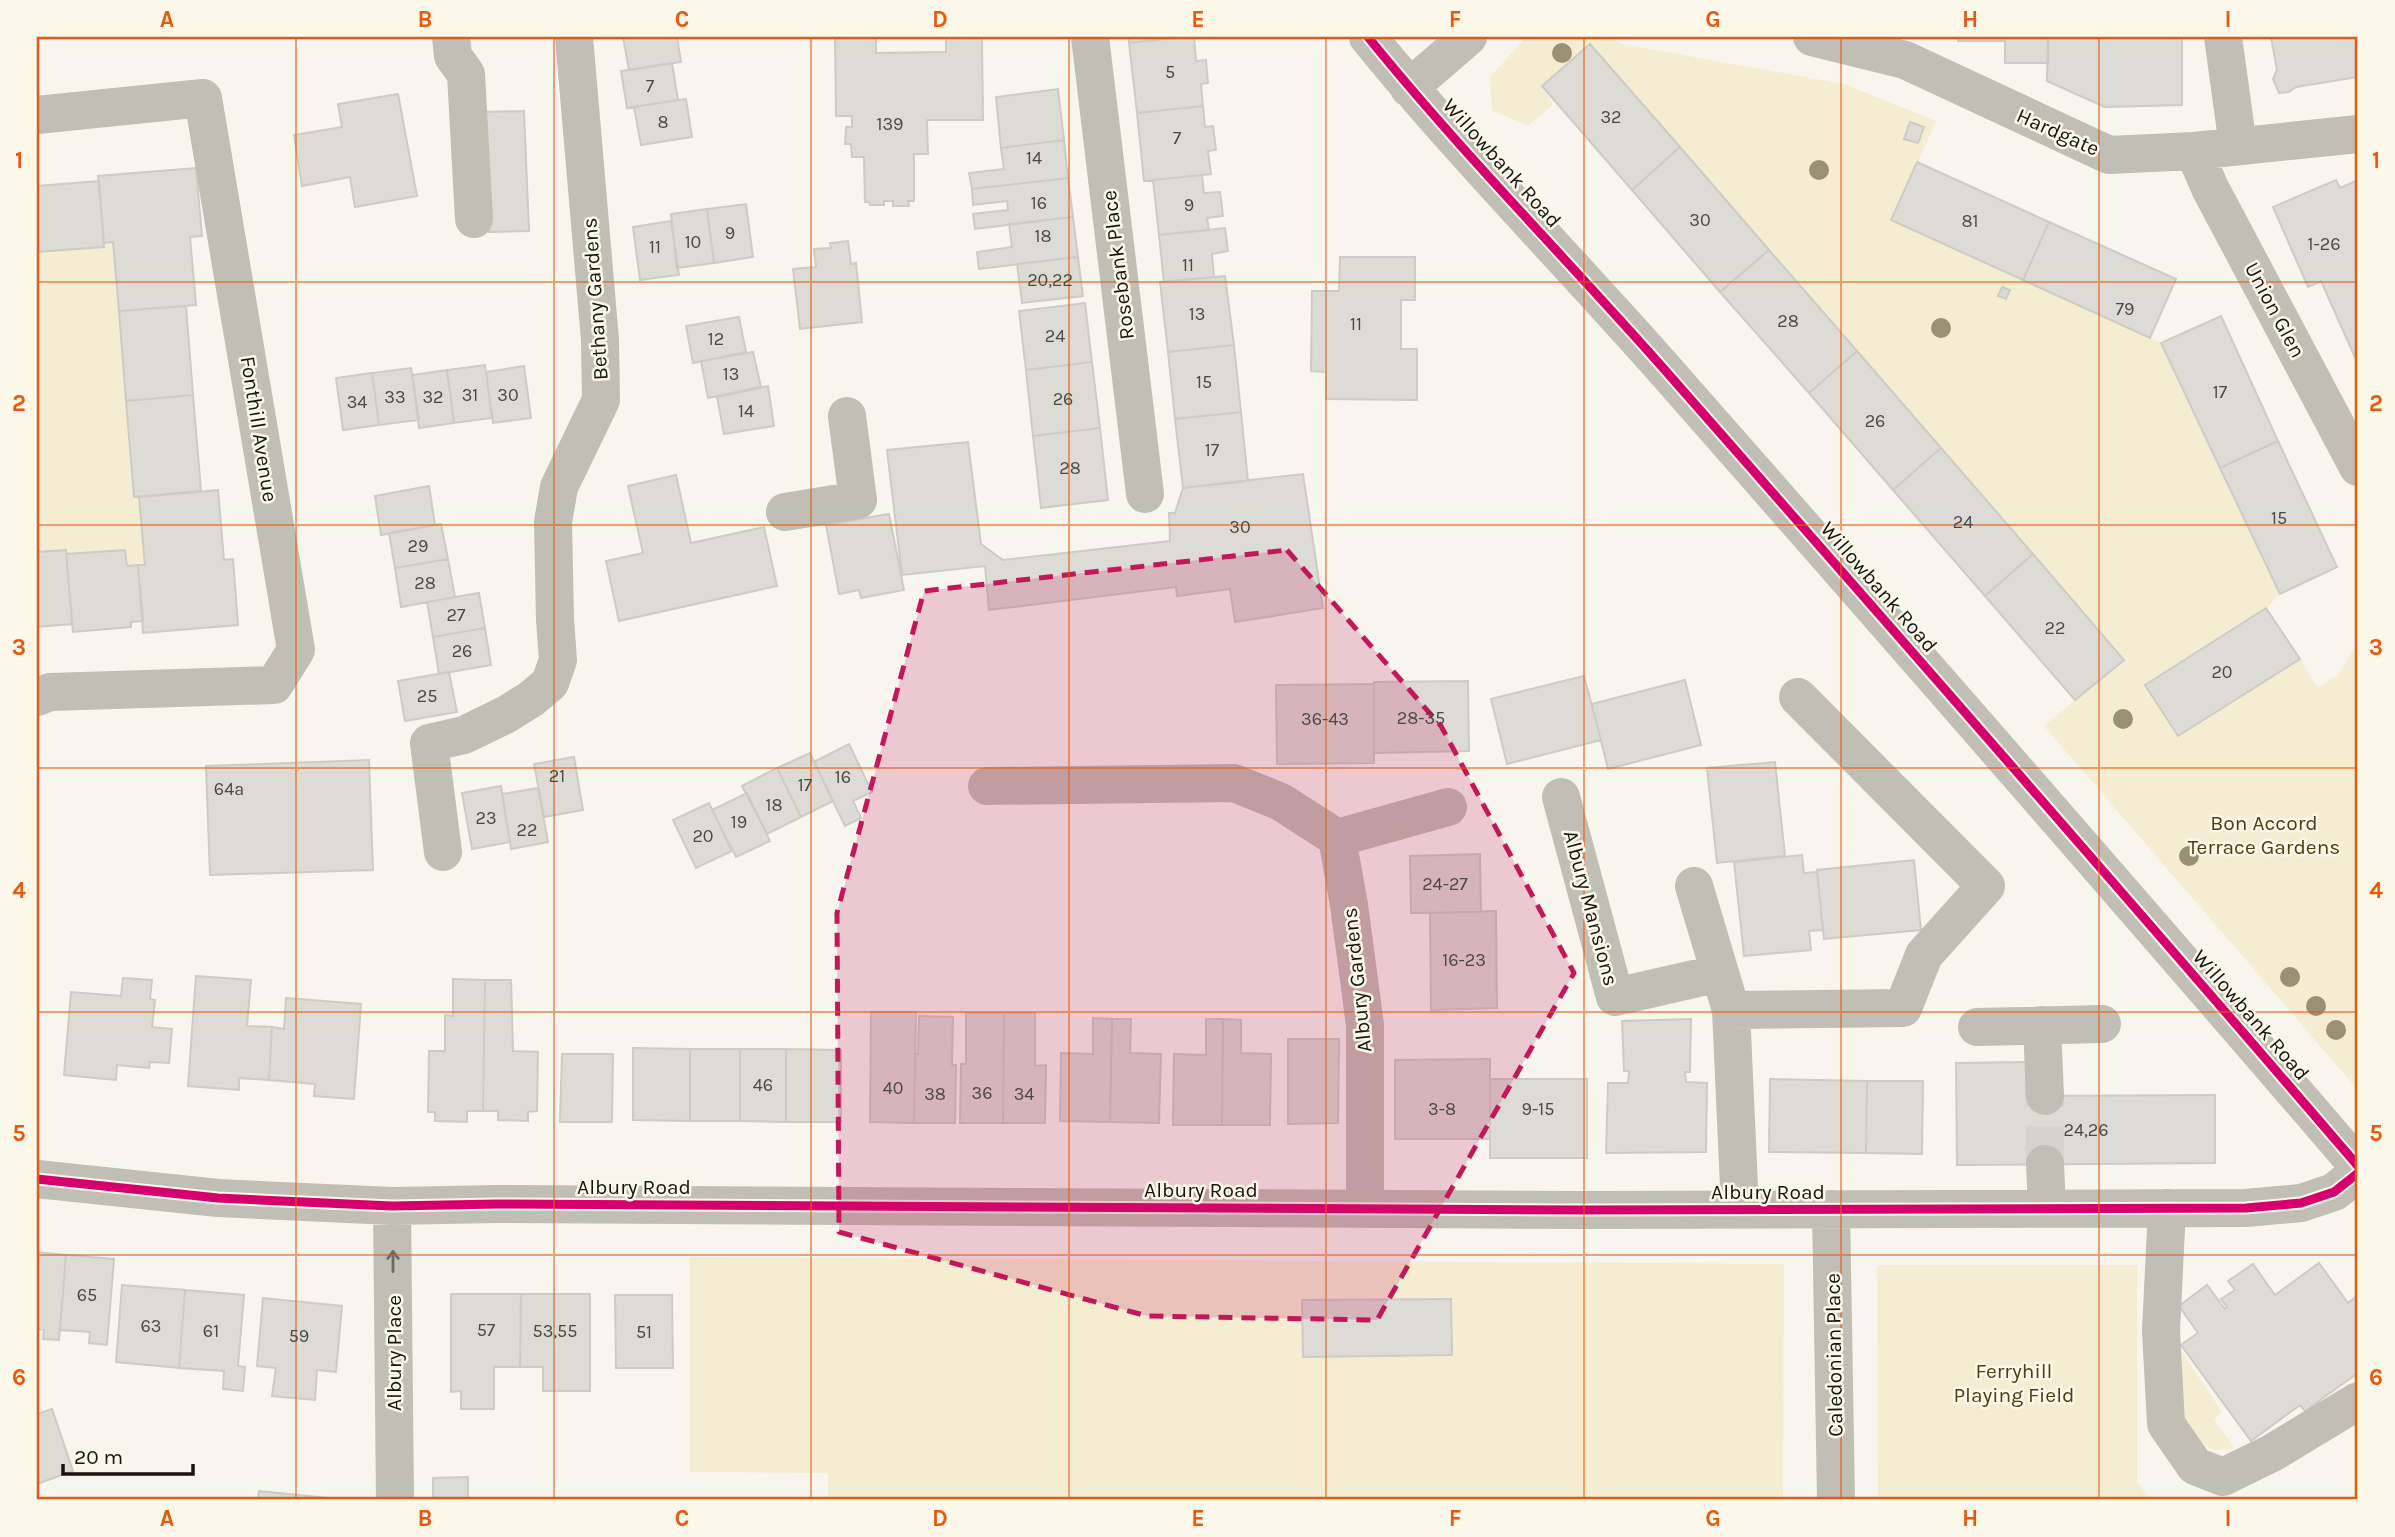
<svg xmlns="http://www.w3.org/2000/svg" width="2395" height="1537" font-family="Karla,sans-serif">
<rect width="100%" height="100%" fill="#f7f5ee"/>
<path fill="#f4edd2" d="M1526,37H1609L1622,44L1844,84L1936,121L1892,220L2161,343L2280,594L2266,608L2145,685L2178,736L2300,659L2318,688L2339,674L2358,642V1090L2044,726L2124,659L1591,44L1542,86L1553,105L1527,126L1492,110L1490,77Z
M113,242L134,497H139L145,565L127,566L124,550L66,554L65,550L37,552V252L104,247V243Z
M690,1257L1784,1264L1783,1500H828V1473L690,1472Z
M2137,1265V1482L2151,1500H1878L1877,1265Z
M2180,1349L2222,1412L2214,1419L2235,1449L2214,1450L2190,1436L2172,1407Z"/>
<path fill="#dcdbd5" stroke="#cdcbc5" stroke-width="2" d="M623,37H677L681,62L629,70Z
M835,37H876V53L946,52V37H982L983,120H927L928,154H914V201H908L909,206H893V201H884V205H870L869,202H865L864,157H852L851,144H845L846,127H852V116H836Z
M1129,37H1184L1129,43Z
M1184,37H1194L1196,61L1206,60L1208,83L1201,84L1203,106L1137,113L1129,43Z
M1958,37H2048V63H2005V41H1958Z
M2048,37H2182V105L2105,107L2047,81Z
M2271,37H2358V77L2296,87L2289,92L2279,93L2273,79L2277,70Z
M1590,44L1680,147L1632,190L1542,86Z
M672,63L678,100L627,108L621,71Z
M1058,89L1064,140L1001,148L996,97Z
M398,94L417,196L355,207L350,177L302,186L294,135L342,127L338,104Z
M686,99L692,137L641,145L634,107Z
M1203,106L1205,127L1213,126L1216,150L1208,151L1211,174L1144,181L1137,113Z
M524,111L529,231L489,232L484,112Z
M1910,122L1924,127L1918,143L1904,139Z
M1064,140L1068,178L972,189L969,173L1004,169L1001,148Z
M1680,147L1769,250L1720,292L1632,190Z
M1917,162L2049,222L2023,280L1891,220Z
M196,168L202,236L190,237L196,305L119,311L113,242L104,243L98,176Z
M1202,175L1204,193L1220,192L1223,216L1207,218L1209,230L1159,235L1153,180Z
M1068,178L1073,217L975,229L973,214L1008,210L1007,201L973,205L972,189Z
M2336,180L2340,188L2358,180V364L2321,281L2308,287L2273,207Z
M99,181L104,247L37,252V186Z
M746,204L753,257L714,263L707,209Z
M707,209L714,263L677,268L671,214Z
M1073,217L1078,257L979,269L977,252L1012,247L1009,224Z
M671,221L679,275L640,280L633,227Z
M2049,222L2176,279L2150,338L2023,280Z
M1225,228L1228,251L1212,254L1214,277L1164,282L1159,235Z
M848,241L851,264L856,263L862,322L800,329L793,269L816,267L814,249L831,248L830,243Z
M1769,250L1857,351L1809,393L1720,292Z
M1078,257L1083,296L1022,303L1017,264Z
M1340,257H1415V300H1401V349H1417V400L1326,399V372L1311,371L1312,291H1339Z
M1225,276L1234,345L1168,352L1160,282Z
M2002,287L2010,290L2006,299L1998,296Z
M1085,303L1092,362L1026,370L1019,311Z
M186,306L193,395L126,401L119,311Z
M2221,316L2278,441L2220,468L2161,343Z
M739,317L746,352L693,363L686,326Z
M1234,345L1241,412L1175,419L1168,352Z
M1857,351L1941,448L1893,490L1809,393Z
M753,352L761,387L708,398L701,361Z
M1092,362L1100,428L1033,436L1026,370Z
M485,365L492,418L454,423L447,370Z
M524,366L531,418L493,423L486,372Z
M411,368L419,420L379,425L372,373Z
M447,370L454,423L419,428L412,375Z
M372,373L379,425L343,430L336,378Z
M768,386L774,426L724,434L717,397Z
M193,395L201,491L134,497L126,401Z
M1241,412L1248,481L1183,488L1175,419Z
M1100,428L1108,500L1041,508L1033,436Z
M2278,441L2337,567L2280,594L2220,468Z
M968,442L981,544L1003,560L1170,541L1169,513H1175L1183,488L1303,474L1323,608L1235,622L1230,589L1177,596L1176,587L989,610L985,566L902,575L887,450Z
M1941,448L2033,554L1985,596L1893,490Z
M676,475L691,543L764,527L777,586L619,621L606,561L643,553L628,486Z
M429,486L435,525L381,535L375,496Z
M218,490L224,560L233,559L238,625L143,633L138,565H145L139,497Z
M889,514L904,590L861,598L859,590L839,594L826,525Z
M441,524L448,559L395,568L389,533Z
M66,550L72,624L37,627V552Z
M125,550L127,566L138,565L143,621L131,622V627L73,632L66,554Z
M2033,554L2124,660L2075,700L1985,596Z
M448,559L455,597L401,607L395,568Z
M479,593L485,628L433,637L427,602Z
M2266,608L2300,659L2178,736L2145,685Z
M485,628L491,665L439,674L433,637Z
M449,672L457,712L405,721L398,681Z
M1584,676L1601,740L1507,764L1491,699Z
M1685,680L1701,745L1608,769L1592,704Z
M1468,681L1469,751L1374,753V682Z
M1374,684V763L1277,764L1276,685Z
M849,744L872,792L853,801L861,818L845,826L814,762Z
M810,753L833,801L801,817L777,768Z
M574,757L583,810L544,817L534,764Z
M369,760L373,870L210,875L206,766Z
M1775,762L1785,856L1717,863L1707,768Z
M777,768L801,817L767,834L742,786Z
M501,786L510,842L472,849L462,793Z
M538,788L548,842L511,849L502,794Z
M747,793L770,841L736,857L712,810Z
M709,803L732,851L696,868L673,820Z
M1480,854L1481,912L1411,913L1410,856Z
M1802,855L1804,873L1817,872L1823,930L1809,931L1811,950L1744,956L1734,862Z
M1914,860L1921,930L1824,939L1817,870Z
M1496,911L1497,1008L1431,1010L1430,913Z
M196,976L251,980L247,1026L272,1027L269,1080L239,1078V1090L188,1086Z
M123,978L152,980L150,999L155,1000L152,1027L172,1029L169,1063L150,1062L149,1068L117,1065L116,1080L64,1075L71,992L121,996Z
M453,979L485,980L483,1111H467V1122L435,1121V1112H428L429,1051H445V1015L453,1016Z
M485,980H511L513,1051L538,1052L537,1111L528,1112V1121L498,1120V1111H483Z
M286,998L361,1004L354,1099L314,1096L315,1084L269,1080L272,1027L284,1029Z
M871,1012H916L914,1123L870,1122Z
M966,1013H1004L1003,1123H960L961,1064H966Z
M1004,1013H1035V1066L1046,1065L1045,1123H1003Z
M919,1016L953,1017L952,1065H956L955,1123H914L915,1054H918Z
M1093,1018L1112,1019L1110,1122L1060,1121L1061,1053L1093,1054Z
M1112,1019H1131L1130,1053L1161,1054L1159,1123L1110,1122Z
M1206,1019H1223L1222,1125H1173L1174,1054L1206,1055Z
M1223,1019L1241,1020V1053L1271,1054L1270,1125H1222Z
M1691,1019L1690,1072H1685L1686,1082L1707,1083L1706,1152L1606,1153L1608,1083H1628L1629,1071H1624L1622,1021Z
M1288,1039H1339L1338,1123L1288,1124Z
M633,1048L690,1049V1121L633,1120Z
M690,1049H740V1121H690Z
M740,1049H786V1122L740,1121Z
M786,1049L841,1050V1122H786Z
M562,1054H613L612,1122H560Z
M1490,1059V1139H1395V1060Z
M2026,1062V1096L2215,1095V1163L1957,1165L1956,1063Z
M1490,1079H1587V1158H1490Z
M1770,1079L1867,1081L1866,1153L1769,1152Z
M1867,1081H1923L1922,1154L1866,1153Z
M37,1252L66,1255L59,1340L43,1339L44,1330L37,1329Z
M66,1255L114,1259L107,1345L89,1343L90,1332L60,1330Z
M2319,1263L2348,1303L2358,1295V1373L2305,1411L2300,1405L2251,1441L2181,1345L2198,1333L2179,1306L2207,1285L2225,1309L2227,1307L2221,1299L2235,1290L2228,1281L2253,1264L2275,1295Z
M122,1285L185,1290L179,1368L116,1362Z
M185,1290L244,1295L238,1366L245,1367L243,1391L223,1389L224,1371L179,1368Z
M451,1294H521L520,1367H494V1409H461V1391L451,1392Z
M521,1294H590V1391H543V1367H520Z
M615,1295H672L673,1368H616Z
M263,1298L342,1306L336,1372L317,1370L315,1400L272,1396L276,1368L257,1366Z
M1451,1299L1452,1355L1303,1357L1302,1300Z
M52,1409L73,1471L37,1484V1414Z
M468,1477V1500H433V1478Z
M259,1491L338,1499L337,1500H258Z"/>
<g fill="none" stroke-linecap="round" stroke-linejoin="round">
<path stroke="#d5d3cd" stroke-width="38" stroke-dasharray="38 19" stroke-linecap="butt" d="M2045,1164V1096"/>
<path stroke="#c1beb5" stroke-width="38" d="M451,37L453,56L466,74L474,219
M1090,37L1145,494
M1368,37C1461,152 1566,258 1664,369C1897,634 2129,899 2358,1166
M1812,37L1905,60L2109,155L2194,151L2358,134
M2223,37L2238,146
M1409,88L1468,37
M37,115L203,98L296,650L274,685L50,692L37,697
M2194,151L2210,188L2358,467
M785,512L858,500L847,416
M987,786L1234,783L1281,802L1337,838L1448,807
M1561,797L1615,997L1720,973L1731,1010L1740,1209
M1337,838L1349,905L1365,1025V1208
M443,852L429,743L464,735L507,714L531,699L550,683L558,660L555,620L553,522L559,487L601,400L600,340L574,37
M1694,886L1720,973
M1731,1010L1903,1008L1924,955L1986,886L1798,697
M2042,1025L2045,1096
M1977,1027L2102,1024
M2045,1164L2047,1208
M37,1179L218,1198L392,1206L497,1204L1579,1210L2246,1208L2301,1203L2334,1192L2358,1173
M392,1206L395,1500
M2167,1208L2161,1331L2166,1424L2195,1466L2223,1477L2272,1453L2358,1401
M1831,1209L1836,1500"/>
<defs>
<path id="cycleway" d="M1368,37C1461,152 1566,258 1664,369C1897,634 2129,899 2358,1166
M37,1179L218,1198L392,1206L497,1204L1579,1210L2246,1208L2301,1203L2334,1192L2358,1173"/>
</defs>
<use href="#cycleway" stroke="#fbf8ea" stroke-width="13"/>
<use href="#cycleway" stroke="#d6006c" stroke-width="9"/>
</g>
<g fill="#989173">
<circle cx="1562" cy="53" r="10"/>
<circle cx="1819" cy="170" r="10"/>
<circle cx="1941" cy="328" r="10"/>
<circle cx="2123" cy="719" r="10"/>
<circle cx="2189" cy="856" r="10"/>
<circle cx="2290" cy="977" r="10"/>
<circle cx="2316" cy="1006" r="10"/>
<circle cx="2336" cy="1030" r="10"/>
</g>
<defs><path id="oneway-shaft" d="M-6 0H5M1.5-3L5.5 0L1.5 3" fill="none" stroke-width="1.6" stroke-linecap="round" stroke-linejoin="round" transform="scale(1.75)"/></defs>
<use stroke="#6c6a62" href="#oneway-shaft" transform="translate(393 1261) rotate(-90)"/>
<path fill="#c2185b" fill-opacity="0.2" stroke="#c2185b" stroke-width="5" stroke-dasharray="14 9" stroke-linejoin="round" d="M1287,550L1441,726L1574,973L1377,1320L1147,1316L839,1232L837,913L924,591Z"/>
<path fill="none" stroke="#e8590c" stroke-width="2" stroke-opacity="0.55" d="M296,37V1500M554,37V1500M811,37V1500M1069,37V1500M1326,37V1500M1584,37V1500M1841,37V1500M2099,37V1500M37,282H2358M37,525H2358M37,768H2358M37,1012H2358M37,1255H2358"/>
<g text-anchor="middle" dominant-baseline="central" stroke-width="5" stroke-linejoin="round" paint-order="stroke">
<g font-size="18" fill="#4a4843">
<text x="1170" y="72">5</text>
<text x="650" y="86">7</text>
<text x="1611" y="117">32</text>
<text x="663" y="122">8</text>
<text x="890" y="124">139</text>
<text x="1177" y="138">7</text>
<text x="1034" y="158">14</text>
<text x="1039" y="203">16</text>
<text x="1189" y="205">9</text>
<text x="1700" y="220">30</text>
<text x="1970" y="221">81</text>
<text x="730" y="233">9</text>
<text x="1043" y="236">18</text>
<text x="693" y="242">10</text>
<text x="2324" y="244">1-26</text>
<text x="655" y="247">11</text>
<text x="1188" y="265">11</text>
<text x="1050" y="280">20,22</text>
<text x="2125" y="309">79</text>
<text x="1197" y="314">13</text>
<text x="1788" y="321">28</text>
<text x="1356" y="324">11</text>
<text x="1055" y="336">24</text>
<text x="716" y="339">12</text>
<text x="731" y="374">13</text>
<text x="1204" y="382">15</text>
<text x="2220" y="392">17</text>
<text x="470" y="395">31</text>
<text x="508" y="395">30</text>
<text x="395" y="397">33</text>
<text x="433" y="397">32</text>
<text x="1063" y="399">26</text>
<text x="357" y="402">34</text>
<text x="746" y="411">14</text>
<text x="1875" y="421">26</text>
<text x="1212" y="450">17</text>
<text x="1070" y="468">28</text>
<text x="2279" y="518">15</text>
<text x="1963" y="522">24</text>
<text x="1240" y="527">30</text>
<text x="418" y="546">29</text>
<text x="425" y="583">28</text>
<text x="456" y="615">27</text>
<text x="2055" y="628">22</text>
<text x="462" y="651">26</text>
<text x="2222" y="672">20</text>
<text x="427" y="696">25</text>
<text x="1421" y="718">28-35</text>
<text x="1325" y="719">36-43</text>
<text x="557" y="776">21</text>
<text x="843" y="777">16</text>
<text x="805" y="785">17</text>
<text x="229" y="789">64a</text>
<text x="774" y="805">18</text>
<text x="486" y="818">23</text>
<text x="739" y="822">19</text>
<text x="527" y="830">22</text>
<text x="703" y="836">20</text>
<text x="1445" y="884">24-27</text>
<text x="1464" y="960">16-23</text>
<text x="763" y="1085">46</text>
<text x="893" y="1088">40</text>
<text x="982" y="1093">36</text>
<text x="935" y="1094">38</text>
<text x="1024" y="1094">34</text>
<text x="1442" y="1109">3-8</text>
<text x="1538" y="1109">9-15</text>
<text x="2086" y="1130">24,26</text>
<text x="87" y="1295">65</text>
<text x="151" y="1326">63</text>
<text x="486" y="1330">57</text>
<text x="211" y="1331">61</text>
<text x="555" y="1331">53,55</text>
<text x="644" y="1332">51</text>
<text x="299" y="1336">59</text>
</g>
<g font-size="21" fill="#161510" stroke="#fbf8ea">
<text transform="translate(2058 132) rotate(24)">Hardgate</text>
<text transform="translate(1502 163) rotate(48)">Willowbank Road</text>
<text transform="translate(1118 265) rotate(-97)">Rosebank Place</text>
<text transform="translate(595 299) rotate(-94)">Bethany Gardens</text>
<text transform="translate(2275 310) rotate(62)">Union Glen</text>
<text transform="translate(259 429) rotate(81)">Fonthill Avenue</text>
<text transform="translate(1879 587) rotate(49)">Willowbank Road</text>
<text transform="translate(1591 908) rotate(75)">Albury Mansions</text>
<text transform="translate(1357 980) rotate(-96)">Albury Gardens</text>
<text transform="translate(2251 1015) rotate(49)">Willowbank Road</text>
<text x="634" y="1187">Albury Road</text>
<text x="1201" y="1190">Albury Road</text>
<text x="1768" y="1192">Albury Road</text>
<text transform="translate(394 1353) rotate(-90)">Albury Place</text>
<text transform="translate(1834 1355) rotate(-91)">Caledonian Place</text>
</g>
<g font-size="21" fill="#4a3f0e" stroke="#fbf8ea">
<text x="2264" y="823">Bon Accord<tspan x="2264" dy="24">Terrace Gardens</tspan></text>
<text x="2014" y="1371">Ferryhill<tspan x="2014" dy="24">Playing Field</tspan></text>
</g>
</g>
<rect width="2395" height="1537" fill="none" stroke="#fbf8ea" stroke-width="77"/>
<path d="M63 1464v10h130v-10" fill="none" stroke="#161510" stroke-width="3.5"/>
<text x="74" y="1464" font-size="21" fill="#161510" stroke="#fbf8ea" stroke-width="5" paint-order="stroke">20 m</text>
<rect x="38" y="38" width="2318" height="1460" fill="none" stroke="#e8590c" stroke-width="2.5"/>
<g font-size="23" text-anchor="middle" font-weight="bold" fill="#e8590c">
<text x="167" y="27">A</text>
<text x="425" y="27">B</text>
<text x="682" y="27">C</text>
<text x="940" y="27">D</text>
<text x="1198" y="27">E</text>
<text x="1455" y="27">F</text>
<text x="1713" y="27">G</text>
<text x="1970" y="27">H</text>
<text x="2228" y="27">I</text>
<text x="19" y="168">1</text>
<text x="2376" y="168">1</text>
<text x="19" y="411">2</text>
<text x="2376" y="411">2</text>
<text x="19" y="655">3</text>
<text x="2376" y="655">3</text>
<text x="19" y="898">4</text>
<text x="2376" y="898">4</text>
<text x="19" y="1141">5</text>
<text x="2376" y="1141">5</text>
<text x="19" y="1385">6</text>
<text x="2376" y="1385">6</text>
<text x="167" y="1526">A</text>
<text x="425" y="1526">B</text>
<text x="682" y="1526">C</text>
<text x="940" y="1526">D</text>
<text x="1198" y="1526">E</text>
<text x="1455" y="1526">F</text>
<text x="1713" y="1526">G</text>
<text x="1970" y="1526">H</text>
<text x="2228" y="1526">I</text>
</g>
</svg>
